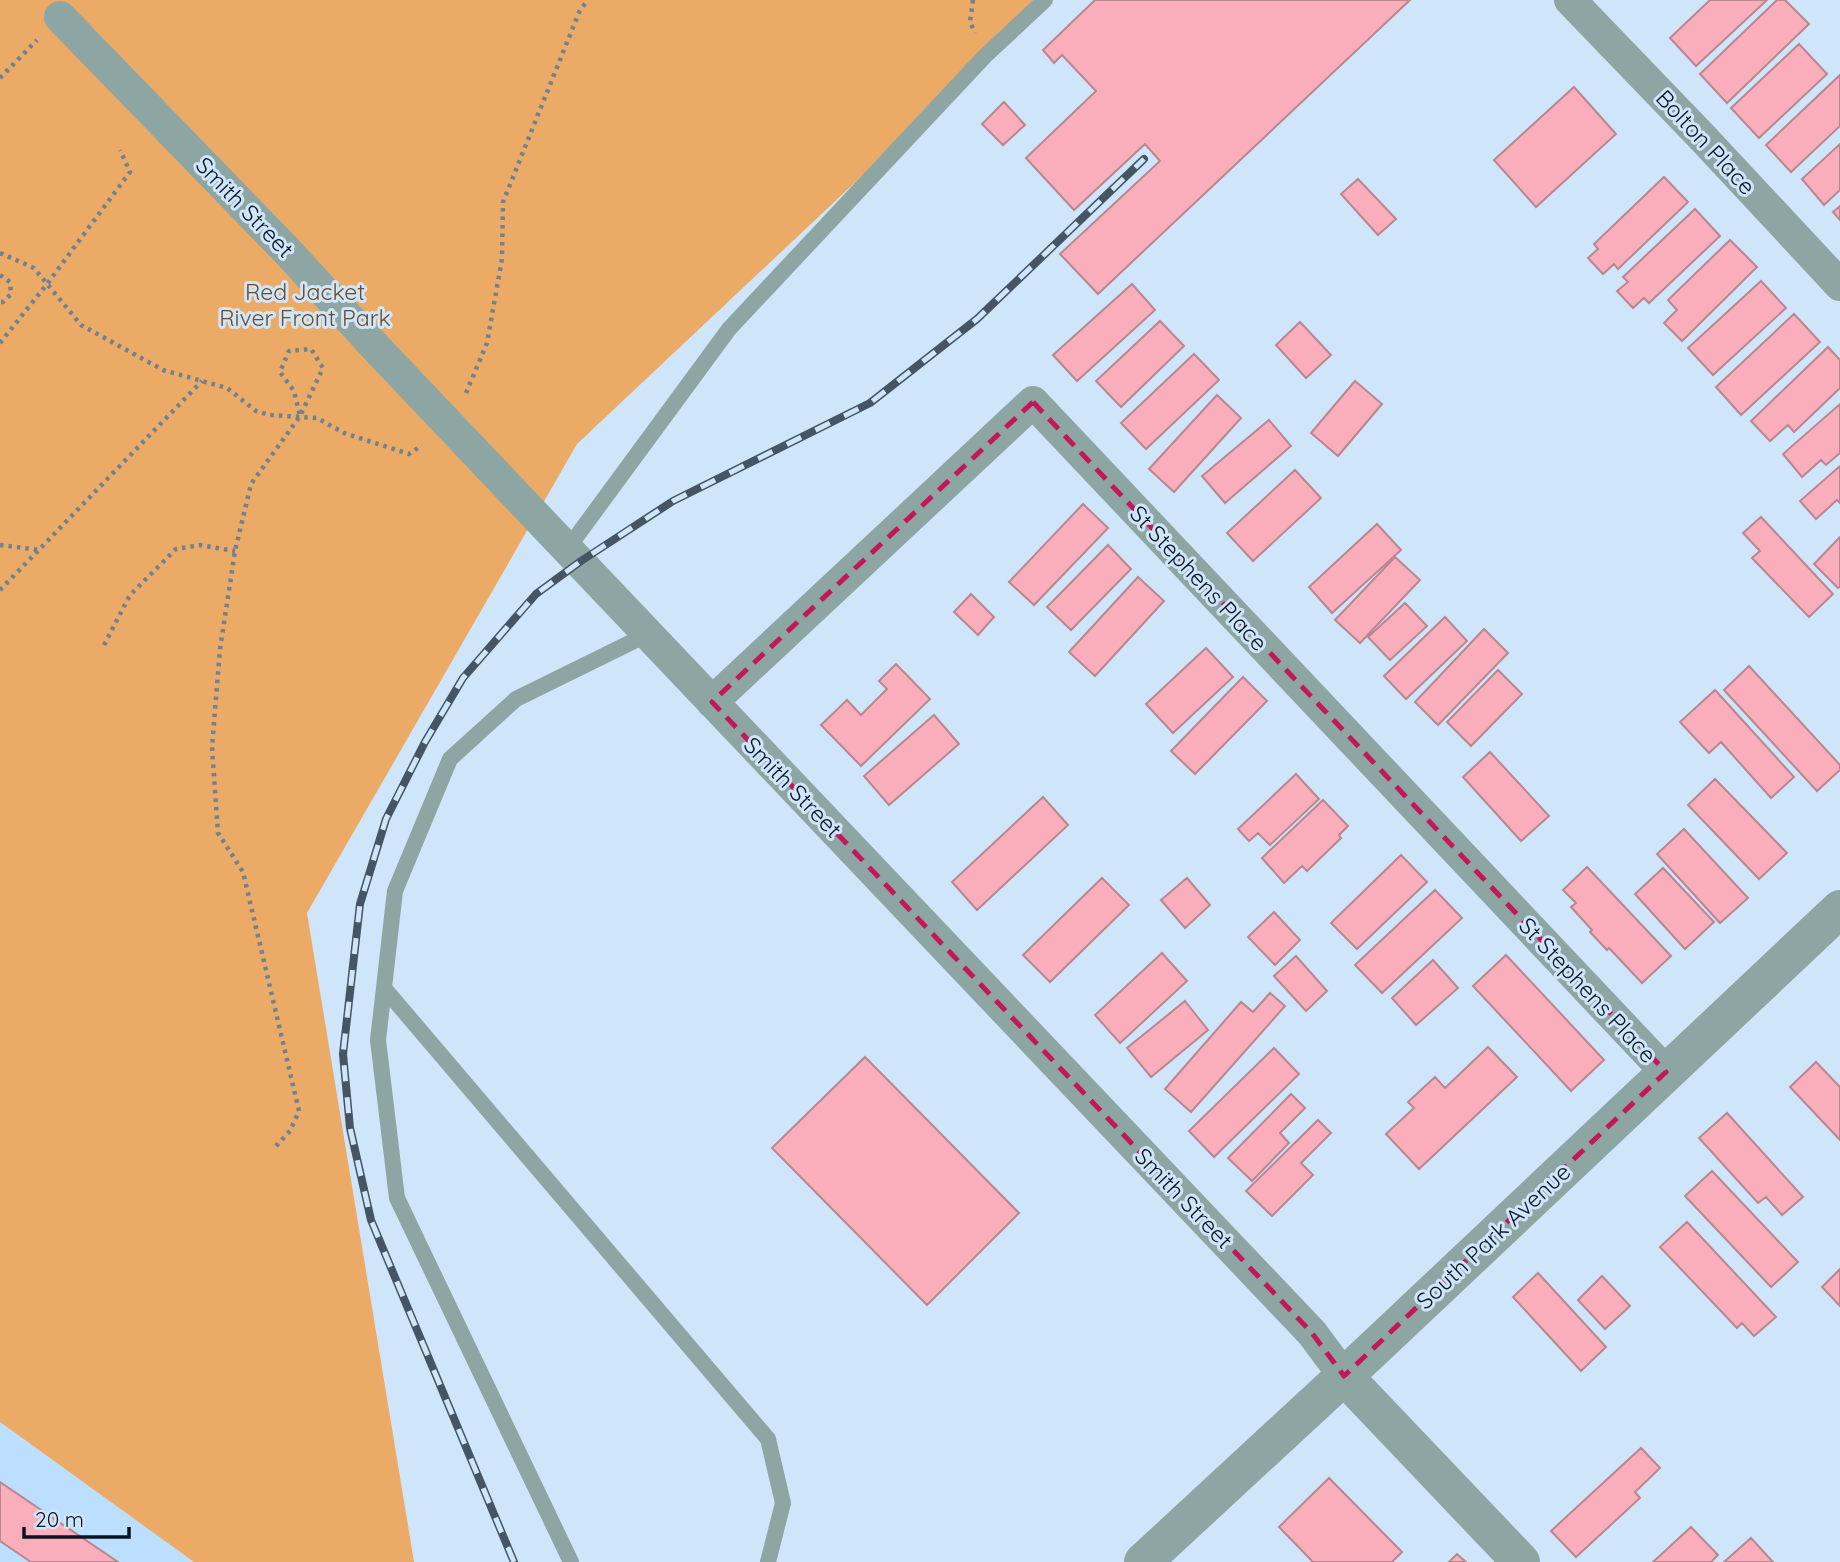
<svg xmlns="http://www.w3.org/2000/svg" width="1840" height="1562" font-family="Quicksand,sans-serif">
<rect width="100%" height="100%" fill="#cfe5f9"/>
<path fill="#bddfff" d="M0,1422L194,1562H0Z"/>
<path fill="#ebab66" d="M0,0H1049L577,444L307,913L414,1562H194L0,1422Z"/>
<path fill="#faaebc" stroke="#b88790" stroke-width="2" d="M1095,0H1410L1098,294L1060,254L1160,161L1145,144L1074,210L1026,158L1096,91L1062,55L1054,63L1043,50Z
M1710,0H1767L1696,66L1670,38Z
M1777,0H1785L1809,24L1727,103L1700,74Z
M1799,44L1827,74L1759,138L1731,108Z
M1840,75V126L1791,172L1766,145Z
M1574,87L1616,134L1536,207L1494,160Z
M1004,102L1025,125L1003,145L982,124Z
M1840,144V190L1824,205L1802,179Z
M1664,177L1688,202L1618,269L1614,264L1603,274L1588,258L1598,249L1594,244Z
M1358,179L1396,219L1378,235L1341,194Z
M1840,206V220L1833,212Z
M1695,209L1720,236L1649,303L1644,298L1633,308L1617,291L1628,282L1623,277Z
M1730,240L1757,267L1682,341L1664,323L1677,310L1668,300Z
M1761,281L1786,308L1713,375L1688,348Z
M1132,284L1155,310L1077,381L1053,355Z
M1794,314L1820,342L1741,415L1716,387Z
M1160,321L1184,346L1121,407L1096,381Z
M1300,322L1331,355L1306,378L1276,345Z
M1828,347L1840,360V388L1794,432L1788,425L1770,441L1751,421Z
M1194,354L1219,380L1146,449L1121,423Z
M1355,381L1382,404L1338,456L1311,433Z
M1217,395L1241,418L1174,492L1149,469Z
M1840,404V453L1826,465L1821,460L1802,477L1783,454Z
M1269,420L1291,446L1225,503L1202,476Z
M1840,466V503L1837,500L1816,519L1800,501Z
M1295,470L1321,498L1253,561L1227,533Z
M1083,504L1108,528L1034,605L1009,582Z
M1761,517L1833,594L1809,617L1752,558L1760,551L1743,533Z
M1377,524L1401,550L1332,613L1309,587Z
M1840,537V587L1838,588L1814,564Z
M1108,545L1131,569L1071,630L1047,607Z
M1395,557L1420,580L1360,643L1335,620Z
M1138,577L1164,601L1095,676L1069,652Z
M971,594L994,617L978,635L954,612Z
M1405,603L1427,626L1390,660L1368,637Z
M1445,617L1467,641L1406,699L1384,676Z
M1484,629L1508,653L1438,725L1415,702Z
M1206,648L1233,677L1173,733L1146,704Z
M896,664L930,699L861,766L821,725L847,700L861,715L887,689L879,681Z
M1749,666L1840,765V770L1817,791L1724,690Z
M1498,670L1522,694L1471,746L1447,722Z
M1243,677L1267,701L1195,774L1171,751Z
M1715,690L1794,777L1771,798L1721,742L1709,753L1680,722Z
M934,715L959,744L889,805L864,776Z
M1490,752L1549,816L1521,841L1463,777Z
M1296,774L1319,799L1270,845L1258,833L1249,841L1238,829Z
M1715,779L1787,853L1759,879L1688,805Z
M1043,797L1068,825L977,910L952,882Z
M1323,800L1348,826L1339,835L1341,838L1307,871L1302,866L1284,883L1262,858Z
M1684,829L1748,898L1720,923L1657,854Z
M1401,855L1427,882L1357,949L1331,923Z
M1587,867L1671,956L1642,983L1609,948L1607,950L1590,932L1592,930L1571,907L1576,903L1563,890Z
M1663,868L1714,922L1685,949L1635,894Z
M1102,878L1129,905L1050,982L1023,955Z
M1187,878L1210,905L1185,928L1161,900Z
M1435,890L1462,918L1382,993L1355,965Z
M1274,912L1300,940L1275,965L1248,937Z
M1162,953L1187,981L1120,1043L1095,1015Z
M1506,955L1604,1060L1571,1091L1473,986Z
M1296,956L1327,991L1306,1011L1274,976Z
M1433,960L1458,988L1416,1025L1392,998Z
M1270,993L1285,1006L1191,1112L1165,1089L1241,1002L1253,1012Z
M1185,1001L1208,1030L1151,1077L1127,1048Z
M1488,1047L1517,1077L1419,1169L1386,1134L1414,1108L1408,1102L1435,1077L1445,1088Z
M1274,1048L1299,1074L1214,1157L1189,1131Z
M865,1057L1019,1213L927,1305L772,1148Z
M1816,1062L1840,1087V1140L1790,1087Z
M1291,1094L1305,1108L1280,1133L1289,1143L1252,1181L1228,1158Z
M1727,1113L1803,1197L1782,1215L1766,1197L1758,1203L1699,1138Z
M1318,1120L1331,1133L1301,1163L1313,1175L1272,1216L1246,1191Z
M1712,1171L1798,1262L1771,1287L1685,1196Z
M1687,1222L1776,1317L1754,1336L1742,1323L1737,1328L1660,1247Z
M1840,1269V1306L1822,1287Z
M1538,1273L1606,1347L1581,1371L1513,1297Z
M1602,1276L1630,1306L1605,1329L1578,1300Z
M1641,1448L1660,1468L1635,1492L1640,1498L1576,1557L1551,1531Z
M1329,1478L1402,1552L1392,1562H1313L1279,1527Z
M0,1482L118,1562H31L0,1541Z
M1691,1527L1718,1555L1711,1562H1653Z
M1751,1538L1773,1562H1724Z
M1457,1554L1466,1562H1449Z"/>
<g fill="none" stroke-linecap="round" stroke-linejoin="round">
<path stroke="#708292" stroke-width="4.5" stroke-dasharray="3.5 5" stroke-linecap="butt" d="M973,0L970,22L975,33
M0,78L37,40
M0,253L34,268L81,325L163,370L227,388L256,411L269,415L317,418L344,433L409,454L422,445
M0,275L10,282L11,294L3,302H0
M0,343L47,284L130,172L120,150
M466,393L487,343L502,259L503,202L580,10L588,0
M0,545L40,550
M0,590L202,381
M104,645L130,595L176,549L200,545L235,551
M276,1146L290,1131L299,1111L243,872L218,833L212,747L220,649L235,551L251,484L300,416L323,368L311,349L289,351L280,372L294,391L300,416"/>
<path stroke="#8ea6a3" stroke-width="16" d="M568,548L729,329L985,56L1045,0
M384,988L768,1439L783,1503L768,1562
M571,1562L397,1198L378,1040L395,891L450,759L516,699L648,634"/>
<path stroke="#8ea6a3" stroke-width="32" d="M1570,0L1702,137L1840,285
M60,17L287,251L380,352L1312,1333L1344,1376
M712,702L1033,402L1666,1072"/>
<path stroke="#8ea6a3" stroke-width="38" d="M1344,1376L1521,1562
M1143,1562L1368,1354L1840,909"/>
<defs>
<path id="rail" d="M514,1562L371,1220L350,1128L343,1054L360,904L386,819L425,742L463,678L536,594L581,561L673,501L870,403L977,319L1144,159"/>
</defs>
<use href="#rail" stroke="#455563" stroke-width="8"/>
<use href="#rail" stroke="#cfe5f9" stroke-width="5" stroke-dasharray="16" stroke-linecap="butt"/>
</g>
<path fill="none" stroke="#c2185b" stroke-width="5" stroke-dasharray="14 9" stroke-linejoin="round" d="M1033,402L1666,1072L1344,1376L1312,1333L712,702Z"/>
<g text-anchor="middle" dominant-baseline="central" stroke-width="6" stroke-linejoin="round" paint-order="stroke">
<g font-size="23" fill="#081521" stroke="#cfe5f9">
<text transform="translate(1706 142) rotate(47)">Bolton Place</text>
<text transform="translate(245 207) rotate(46)">Smith Street</text>
<text transform="translate(1199 578) rotate(47)">St Stephens Place</text>
<text transform="translate(793 787) rotate(46)">Smith Street</text>
<text transform="translate(1588 990) rotate(47)">St Stephens Place</text>
<text transform="translate(1184 1198) rotate(46)">Smith Street</text>
<text transform="translate(1493 1236) rotate(-43)">South Park Avenue</text>
</g>
<g font-size="23" fill="#6f4c25" stroke="#cfe5f9">
<text x="305" y="291">Red Jacket<tspan x="305" dy="26">River Front Park</tspan></text>
</g>
</g>
<path d="M24 1527v10h105v-10" fill="none" stroke="#081521" stroke-width="3.5"/>
<text x="35" y="1527" font-size="21" fill="#081521" stroke="#cfe5f9" stroke-width="5" paint-order="stroke">20 m</text>
</svg>
